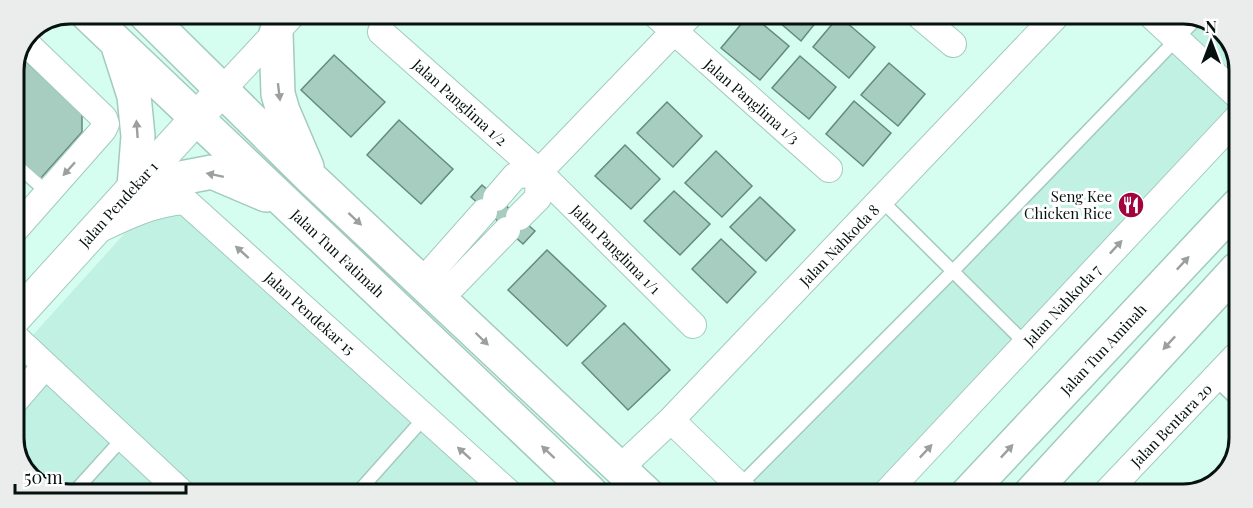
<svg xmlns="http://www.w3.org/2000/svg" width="1253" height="508" font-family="'Playfair Display',serif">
<rect width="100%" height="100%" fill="#d5fdf0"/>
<path fill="#c1f1e3" d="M1204,18L1228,36L1239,66V104L875,493H759L750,484Z
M161,193L200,196L524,492L49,490L25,472L14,442V356Z"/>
<path fill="#a6cdc0" stroke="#658a7f" stroke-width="1.5" d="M748,16H753L789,46L760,80L721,48Z
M772,16H821L801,41Z
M839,16L875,47L849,78L813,47Z
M1209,22L1228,36L1231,45L1208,23Z
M19,55L82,113V132L40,179L14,155V67Z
M334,55L385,102L351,137L301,90Z
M800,56L836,87L809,119L772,88Z
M889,63L925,94L898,126L861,95Z
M854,101L891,133L863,166L826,134Z
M667,102L702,136L673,167L637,133Z
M399,120L453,169L421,204L367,155Z
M625,145L660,179L631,209L595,176Z
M716,151L752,186L722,217L685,183Z
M482,185L535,231L523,244L471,197Z
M674,191L710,224L680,255L644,221Z
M760,197L795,230L766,261L730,227Z
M721,239L756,272L727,303L692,269Z
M547,250L606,306L567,346L508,290Z
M624,323L670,370L628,410L582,363Z"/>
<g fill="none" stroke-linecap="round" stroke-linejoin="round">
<defs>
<path id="service" d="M14,163L48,193
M881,200L1026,344
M1215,379L1236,399
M739,486L952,272L1197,18
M76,490L123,438
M359,491L425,417"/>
<path id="minor" d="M657,16L829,169
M921,17L953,44
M1153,17L1239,97
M381,32L539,172L693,325
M222,90L293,14
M496,198L515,176L539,172L689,16
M519,217L538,198L539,172
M98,230C127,216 154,203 185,201L508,492
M14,231L103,130L106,124L104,118L25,42
M422,282L484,212
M440,299L507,230
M14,336L180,491
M14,402L45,366
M671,420L747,493
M619,469L671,420L1055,17
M886,493L1239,116
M1105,494L1236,356"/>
<path id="tertiary" d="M14,319L222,90"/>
<path id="secondary" d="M87,14L590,492
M145,14L312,179L646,493
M276,33L278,94L283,111L307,167
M117,43L134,96L138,136L134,187L212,172L266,195
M967,494L1238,205
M1030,494L1237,269"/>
</defs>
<use href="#service" stroke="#a3cabe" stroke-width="15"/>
<use href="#minor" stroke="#a3cabe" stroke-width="28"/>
<use href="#tertiary" stroke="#a3cabe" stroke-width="34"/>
<use href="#secondary" stroke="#a3cabe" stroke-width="36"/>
<use href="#service" stroke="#fff" stroke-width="12"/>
<use href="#minor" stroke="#fff" stroke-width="26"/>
<use href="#tertiary" stroke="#fff" stroke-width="32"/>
<use href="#secondary" stroke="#fff" stroke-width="33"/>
</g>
<defs><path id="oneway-solid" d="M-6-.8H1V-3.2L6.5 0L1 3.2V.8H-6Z" transform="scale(1.5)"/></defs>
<g fill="#9ba09f">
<use href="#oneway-solid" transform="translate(279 92) rotate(83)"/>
<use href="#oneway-solid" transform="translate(137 129) rotate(-94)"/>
<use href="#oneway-solid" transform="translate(69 169) rotate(132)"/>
<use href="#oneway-solid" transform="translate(215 175) rotate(-168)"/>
<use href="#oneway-solid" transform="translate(355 219) rotate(43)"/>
<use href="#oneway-solid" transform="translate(1116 247) rotate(-47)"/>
<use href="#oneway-solid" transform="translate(242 252) rotate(-138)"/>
<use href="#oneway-solid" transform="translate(1183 263) rotate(-47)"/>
<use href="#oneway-solid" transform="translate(482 339) rotate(44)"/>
<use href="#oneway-solid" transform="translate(1169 343) rotate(133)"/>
<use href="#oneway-solid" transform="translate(926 451) rotate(-47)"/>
<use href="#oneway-solid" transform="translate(1007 451) rotate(-47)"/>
<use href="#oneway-solid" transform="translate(548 452) rotate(-137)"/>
<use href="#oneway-solid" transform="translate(464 453) rotate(-138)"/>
</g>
<defs>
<symbol id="restaurant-disc" viewBox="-11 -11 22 22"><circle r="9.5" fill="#a1033c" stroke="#fff"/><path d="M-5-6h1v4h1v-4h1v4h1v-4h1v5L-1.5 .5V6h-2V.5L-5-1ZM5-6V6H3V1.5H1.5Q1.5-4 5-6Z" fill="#fff"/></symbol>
</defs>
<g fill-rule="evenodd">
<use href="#restaurant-disc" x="1116" y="190" width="30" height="30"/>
</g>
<g text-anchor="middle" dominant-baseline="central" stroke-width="6" stroke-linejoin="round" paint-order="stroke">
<g font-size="15" fill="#05120f" stroke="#fff">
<text transform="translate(752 101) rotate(41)">Jalan Panglima 1/3</text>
<text transform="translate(460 102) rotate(42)">Jalan Panglima 1/2</text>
<text transform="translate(118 204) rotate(-48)">Jalan Pendekar 1</text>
<text transform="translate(839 245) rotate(-46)">Jalan Nahkoda 8</text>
<text transform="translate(616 249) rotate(45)">Jalan Panglima 1/1</text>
<text transform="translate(338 253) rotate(43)">Jalan Tun Fatimah</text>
<text transform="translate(1062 305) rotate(-47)">Jalan Nahkoda 7</text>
<text transform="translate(310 313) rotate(42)">Jalan Pendekar 15</text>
<text transform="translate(1103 349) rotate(-47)">Jalan Tun Aminah</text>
<text transform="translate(1171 425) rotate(-46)">Jalan Bentara 20</text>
</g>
<g font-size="15" fill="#05120f" stroke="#fff" text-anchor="end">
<text x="1112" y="196">Seng Kee<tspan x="1112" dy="17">Chicken Rice</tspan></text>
</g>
</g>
<path d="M0 0H1253V508H0ZM70 24H1183A46 46 0 0 1 1229 70V438A46 46 0 0 1 1183 484H70A46 46 0 0 1 24 438V70A46 46 0 0 1 70 24Z" fill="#ebecec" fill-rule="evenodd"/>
<path fill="none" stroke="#05120f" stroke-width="3" d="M70 24H1183A46 46 0 0 1 1229 70V438A46 46 0 0 1 1183 484H70A46 46 0 0 1 24 438V70A46 46 0 0 1 70 24Z"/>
<g transform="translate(1211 42)" stroke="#ffffff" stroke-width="4.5" paint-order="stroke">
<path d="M0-4.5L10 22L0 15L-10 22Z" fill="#05120f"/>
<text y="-9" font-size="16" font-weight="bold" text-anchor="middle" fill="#05120f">N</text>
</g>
<path d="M15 484v9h171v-9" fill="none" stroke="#05120f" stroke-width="3"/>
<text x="24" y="484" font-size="18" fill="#05120f" stroke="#ffffff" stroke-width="4.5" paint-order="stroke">50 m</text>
</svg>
